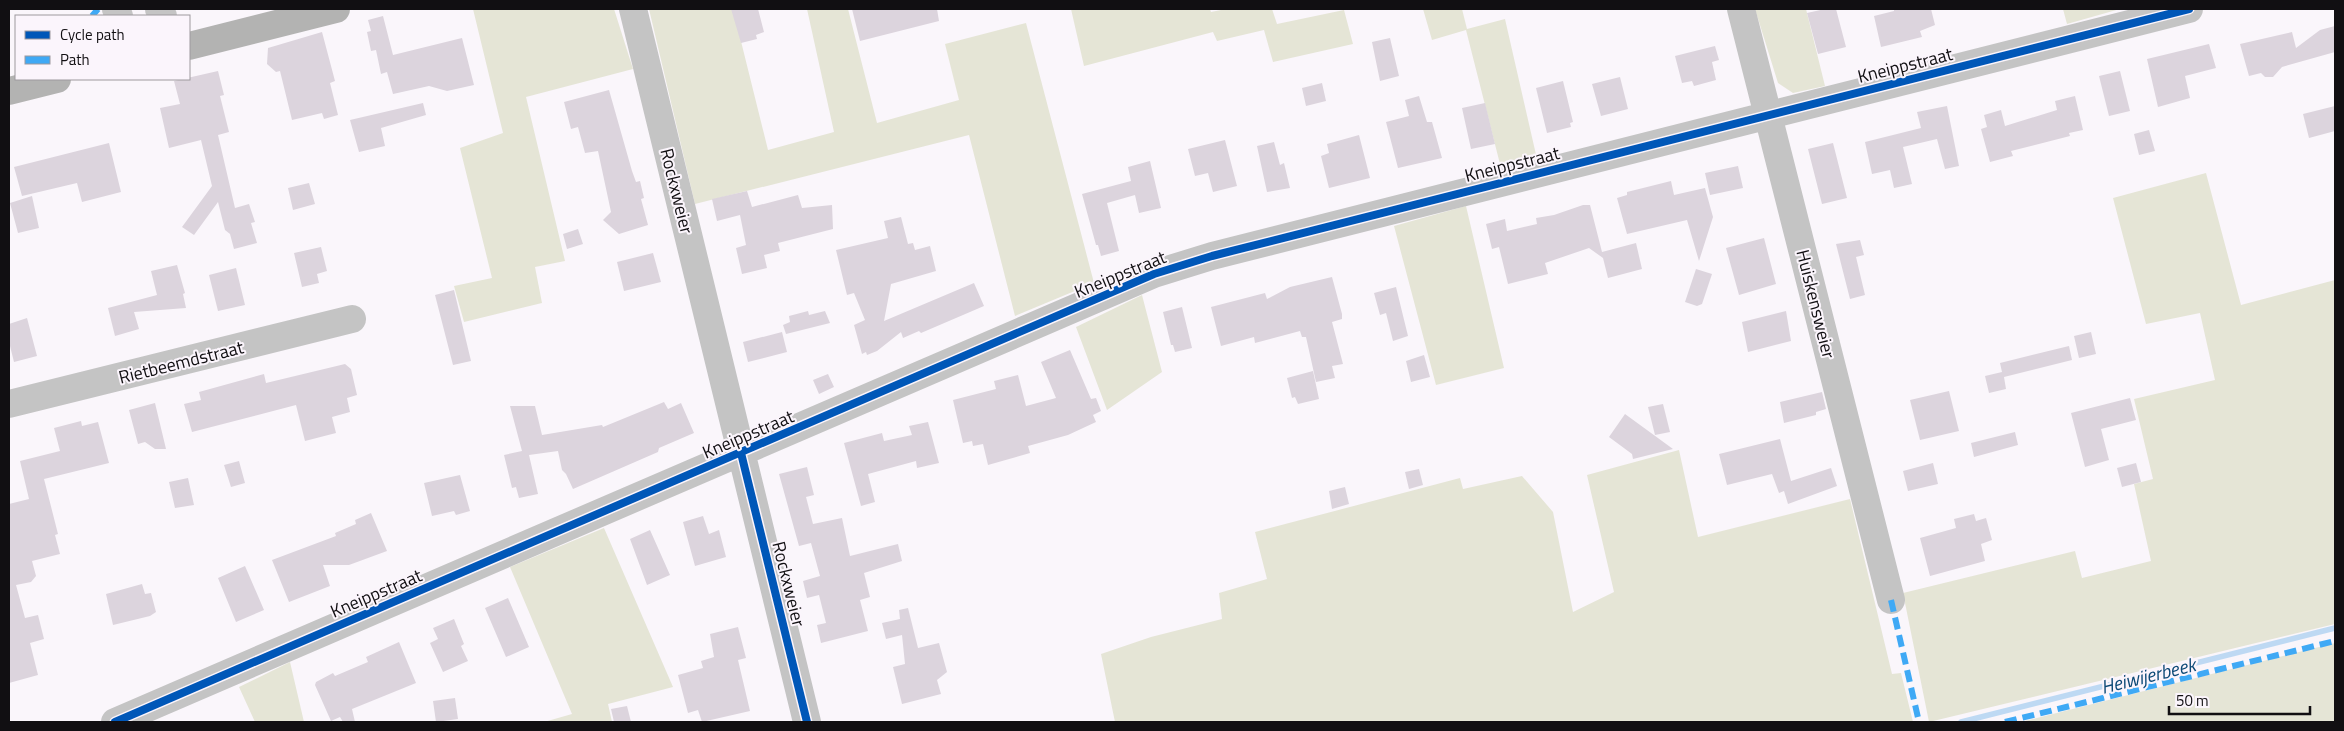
<svg xmlns="http://www.w3.org/2000/svg" width="2344" height="731" font-family="'Titillium Web',sans-serif">
<rect width="100%" height="100%" fill="#faf6fb"/>
<path fill="#e5e5d6" d="M473,9H614L633,69L526,97L565,261L535,267L542,303L464,322L454,286L492,278L460,148L503,133Z
M649,9H733L768,150L834,132L807,9H848L877,123L959,100L945,44L1026,23L1094,283L1015,316L969,135L695,204Z
M1071,9H1210L1211,12L1226,9H1272L1277,24L1344,10L1353,44L1273,62L1264,30L1217,41L1213,32L1084,66Z
M1423,9H1462L1467,29L1505,19L1537,159L1501,168L1466,30L1432,40Z
M1755,9H1806L1825,86L1793,93L1778,83Z
M2063,9H2120L2067,24Z
M2206,173L2241,305L2335,280V624L1929,722L1903,593L2075,551L2082,578L2151,561L2134,484L2153,479L2134,399L2215,380L2200,313L2146,324L2113,198Z
M1466,206L1504,368L1436,385L1394,226Z
M1142,295L1162,372L1107,410L1076,327Z
M1679,450L1698,537L1850,499L1892,674L1901,673L1913,722H1115L1101,654L1151,637L1222,619L1219,593L1267,579L1255,532L1460,478L1463,489L1522,476L1553,512L1573,612L1614,592L1587,475Z
M604,528L673,687L608,704L612,722H544L572,714L510,567Z
M2335,643V722H2021Z
M290,662L304,722H255L239,687Z"/>
<g fill="none" stroke-linecap="round" stroke-linejoin="round">
<path stroke="#bed9f3" stroke-width="5.5" d="M1961,722L2335,628"/>
</g>
<path fill="#dcd4dd" d="M731,9H758L764,32L756,35L757,39L741,43Z
M852,9H937L939,21L860,41Z
M1825,9H1836L1846,47L1818,54L1807,13Z
M1894,9H1931L1935,25L1920,31L1922,37L1881,47L1874,16L1894,11Z
M383,16L393,55L462,38L474,85L447,91L429,86L393,94L387,72L381,74L376,50L371,51L367,32L371,31L368,20Z
M2335,26V52L2282,67L2273,77H2265L2261,73L2249,76L2240,44L2292,32L2296,48L2320,30Z
M322,32L335,81L330,83L338,115L324,119L322,113L292,120L280,71L276,72L267,64L268,48Z
M1390,38L1399,76L1380,81L1372,42Z
M2209,44L2216,68L2185,76L2190,98L2158,107L2147,59Z
M1715,46L1719,60L1712,62L1716,80L1694,86L1692,81L1682,83L1675,56Z
M218,71L224,95L220,96L229,132L218,135L235,208L249,204L255,222L251,223L257,243L234,249L230,234L225,230L218,202L194,235L182,227L212,186L201,140L169,148L160,108L180,104L174,81Z
M2120,71L2130,111L2109,116L2099,76Z
M1620,77L1628,109L1601,116L1592,84Z
M1563,81L1573,122L1570,123L1571,127L1547,133L1536,88Z
M1322,83L1326,101L1306,106L1302,88Z
M609,90L632,171L636,182L640,181L644,198L641,199L648,225L619,234L603,220L611,212L598,151L585,153L578,127L571,129L564,102Z
M1419,96L1427,122H1432L1442,158L1398,168L1386,122L1409,116L1405,100Z
M2075,96L2083,130L2069,133L2070,136L2011,151L2013,156L1990,162L1981,129L1987,127L1984,115L2001,110L2005,126L2057,110L2055,101Z
M423,103L426,115L381,128L385,146L359,152L350,120Z
M1485,103L1495,144L1471,149L1462,108Z
M1947,106L1959,166L1945,169L1937,139L1903,147L1912,184L1894,188L1890,170L1872,174L1865,142L1921,128L1917,112Z
M2335,106V131L2309,138L2303,114Z
M2149,130L2155,151L2139,155L2134,134Z
M1359,135L1370,178L1329,188L1321,156L1329,153L1327,144Z
M1225,140L1237,186L1213,192L1208,173L1195,176L1188,149Z
M1274,142L1280,165L1284,163L1290,188L1267,192L1257,146Z
M109,143L121,192L82,202L77,183L22,196L14,167Z
M1833,143L1847,198L1822,204L1808,149Z
M1150,161L1161,208L1139,213L1135,195L1107,203L1119,251L1101,256L1098,245H1096L1082,194L1131,181L1128,167Z
M1738,166L1743,188L1710,195L1705,173Z
M1671,181L1674,195L1705,188L1713,217L1699,261L1687,220L1627,234L1617,198L1627,195V192Z
M309,183L315,204L293,210L288,188Z
M747,191L752,207L798,195L802,208L832,205L833,229L778,243L780,251L764,255L767,268L742,274L736,248L746,245L740,215L717,221L712,199Z
M32,196L39,228L18,233L10,203Z
M1583,205H1590L1602,252L1636,243L1642,269L1608,278L1603,258L1589,248L1545,263L1548,274L1508,284L1499,247L1492,249L1486,224L1505,219L1507,231L1537,224L1536,218L1554,215Z
M901,217L908,244L913,243L915,250L930,246L936,271L891,284L884,321L974,283L984,306L921,333L919,331L903,338L901,332L877,351L867,355L866,352L862,354L854,325L865,320L854,293L847,295L836,250L888,238L884,221Z
M578,229L583,244L567,249L563,234Z
M1764,238L1776,284L1739,295L1726,248Z
M1860,240L1864,255L1856,257L1865,295L1850,299L1836,244Z
M321,247L327,271L317,274L319,283L302,287L294,253Z
M653,253L661,282L624,291L617,262Z
M177,265L185,293L183,294L186,308L134,312L139,329L115,336L108,308L157,295L151,271Z
M236,268L245,305L218,311L209,275Z
M1696,269L1712,274L1702,304L1697,306L1685,302Z
M1332,277L1342,314V319L1332,322L1343,364L1332,366L1335,378L1316,382L1306,337H1302L1300,331L1255,343L1254,337L1221,346L1211,307L1265,293L1267,299L1290,287Z
M1396,287L1408,336L1393,341L1386,313L1380,315L1374,293Z
M454,290L471,361L453,365L435,295Z
M1182,307L1192,348L1175,352L1173,345H1171L1163,312Z
M808,311L809,315L825,311L830,323L786,334L783,325L790,322L789,316Z
M1786,311L1791,341L1748,352L1742,322Z
M27,318L37,356L14,362L9,342V324Z
M782,332L787,352L748,362L743,342Z
M2091,332L2096,354L2079,358L2074,336Z
M2069,346L2072,360L2004,377L2006,389L1989,393L1985,376L2002,372L2000,363Z
M1070,350L1091,399L1096,398L1101,411L1093,415L1096,422L1068,435L1028,446L1030,453L988,465L983,444L973,446L972,441L963,443L953,400L996,389L994,381L1018,375L1026,406L1056,398L1041,362Z
M1424,355L1430,377L1411,382L1406,361Z
M345,364L351,369L357,395L347,398L350,412L332,417L336,433L305,441L296,405L192,432L184,404L201,400L199,392L264,374L266,383Z
M1313,371L1319,399L1298,404L1295,397L1292,398L1287,378Z
M828,374L834,387L819,394L813,380Z
M1949,391L1959,431L1920,440L1910,400Z
M1822,392L1826,409L1816,412V415L1784,423L1780,402Z
M2130,398L2136,420L2101,429L2109,460L2085,467L2071,413Z
M664,402L668,409L681,403L694,433L659,448L658,452L573,489L566,474L562,470L558,451L529,455L538,494L519,498L516,487L512,488L504,455L522,451L510,406H535L542,435L602,425L603,427Z
M155,403L166,449H155L145,442L138,444L129,410Z
M1663,404L1670,432L1655,435L1648,407Z
M1625,414L1673,449L1633,459L1632,454L1609,437Z
M81,421L82,426L98,422L109,463L44,479L58,534L55,535L60,554L32,561L36,576L31,582L16,585L25,618L38,615L44,639L30,643L38,675L9,683V504L29,499L20,461L60,451L54,428Z
M928,422L939,463L917,468L916,461L868,474L875,502L861,506L844,443L882,433L884,441L912,435L909,426Z
M2015,432L2018,445L1974,457L1971,443Z
M1780,439L1791,481L1831,468L1837,486L1788,504L1784,491L1779,493L1772,474L1727,485L1719,454Z
M239,461L245,483L231,487L224,465Z
M1933,463L1938,484L1908,491L1903,471Z
M2136,463L2141,482L2122,487L2117,468Z
M807,467L814,495L806,497L813,524L842,518L850,556L898,544L902,561L864,573L870,597L860,600L868,631L821,643L817,625L826,623L819,595L807,598L803,581L820,576L811,543L799,546L779,474Z
M1419,469L1423,485L1409,489L1405,472Z
M460,475L470,511L456,515L454,511L432,516L424,483Z
M188,478L194,505L175,508L169,482Z
M1345,487L1349,504L1332,509L1329,491Z
M371,513L387,551L349,565H323L330,586L289,602L272,560L336,536L335,533L356,524L355,520Z
M1974,514L1976,521L1986,518L1992,540L1981,544L1985,561L1930,576L1920,538L1956,528L1954,519Z
M703,516L709,534L719,530L726,557L695,566L683,522Z
M650,530L670,575L647,585L630,539Z
M245,566L264,610L236,622L218,578Z
M142,584L145,594L151,593L156,612L150,616L113,625L106,594Z
M508,598L529,647L506,657L485,608Z
M908,608L918,648L939,643L947,672L937,680L941,694L902,704L893,667L905,664L902,635L886,639L882,623L900,619L899,610Z
M454,619L464,644L461,646L468,661L443,672L430,643L438,639L433,628Z
M738,627L746,658L738,660L750,711L702,722L698,710L688,713L678,675L703,668L701,661L714,657L710,634Z
M399,642L416,683L352,709L355,722H343L340,717L331,721L315,685L316,682L333,673L335,676L368,662L366,657Z
M455,698L458,719L436,722L433,701Z
M627,706L631,722H614L611,709Z"/>
<g fill="none" stroke-linecap="round" stroke-linejoin="round">
<path stroke="#c4c4c4" stroke-width="28" d="M116,9L119,16
M159,9L163,16
M633,9L807,722
M1741,9L1891,600
M9,404L352,319
M115,722L1154,274L1212,256L2189,9"/>
<path stroke="#b3b3b2" stroke-width="28" d="M189,46L336,9
M9,91L57,79"/>
<path stroke="#3fa9f5" stroke-width="6" stroke-dasharray="12 6" stroke-linecap="butt" d="M92,16L98,9
M1891,600L1919,722
M2005,722L2335,641"/>
<defs>
<path id="cycleway" d="M741,453L807,722
M115,722L1154,274L1212,256L2189,9"/>
</defs>
<use href="#cycleway" stroke="#fbf5fc" stroke-width="11"/>
<use href="#cycleway" stroke="#0057b8" stroke-width="8"/>
</g>
<g text-anchor="middle" dominant-baseline="central" stroke-width="4" stroke-linejoin="round" paint-order="stroke">
<g font-size="18" fill="#110f12" stroke="#fbf5fc">
<text transform="translate(1905 65) rotate(-14)">Kneippstraat</text>
<text transform="translate(1512 164) rotate(-14)">Kneippstraat</text>
<text transform="translate(677 191) rotate(76)">Rockxweier</text>
<text transform="translate(1120 274) rotate(-22)">Kneippstraat</text>
<text transform="translate(1816 304) rotate(76)">Huiskensweier</text>
<text transform="translate(181 362) rotate(-14)">Rietbeemdstraat</text>
<text transform="translate(748 434) rotate(-23)">Kneippstraat</text>
<text transform="translate(789 584) rotate(76)">Rockxweier</text>
<text transform="translate(376 593) rotate(-23)">Kneippstraat</text>
</g>
<g font-size="19" font-style="italic" fill="#0c4976" stroke="#fbf5fc">
<text transform="translate(2148 675) rotate(-14)">Heiwijerbeek</text>
</g>
</g>
<rect width="2344" height="731" fill="none" stroke="#110f12" stroke-width="20"/>
<rect x="15" y="15" width="175" height="65" fill="#fbf5fc" stroke="#9d999e"/>
<rect x="25" y="31" width="25" height="8" fill="#0057b8" stroke="#9d999e"/>
<text x="60" y="40" font-size="15" fill="#110f12">Cycle path</text>
<rect x="25" y="56" width="25" height="8" fill="#3fa9f5" stroke="#9d999e"/>
<text x="60" y="65" font-size="15" fill="#110f12">Path</text>
<path d="M2169 706v8h141v-8" fill="none" stroke="#110f12" stroke-width="2.5"/>
<text x="2176" y="706" font-size="15" fill="#110f12" stroke="#fbf5fc" stroke-width="4" paint-order="stroke">50 m</text>
</svg>
